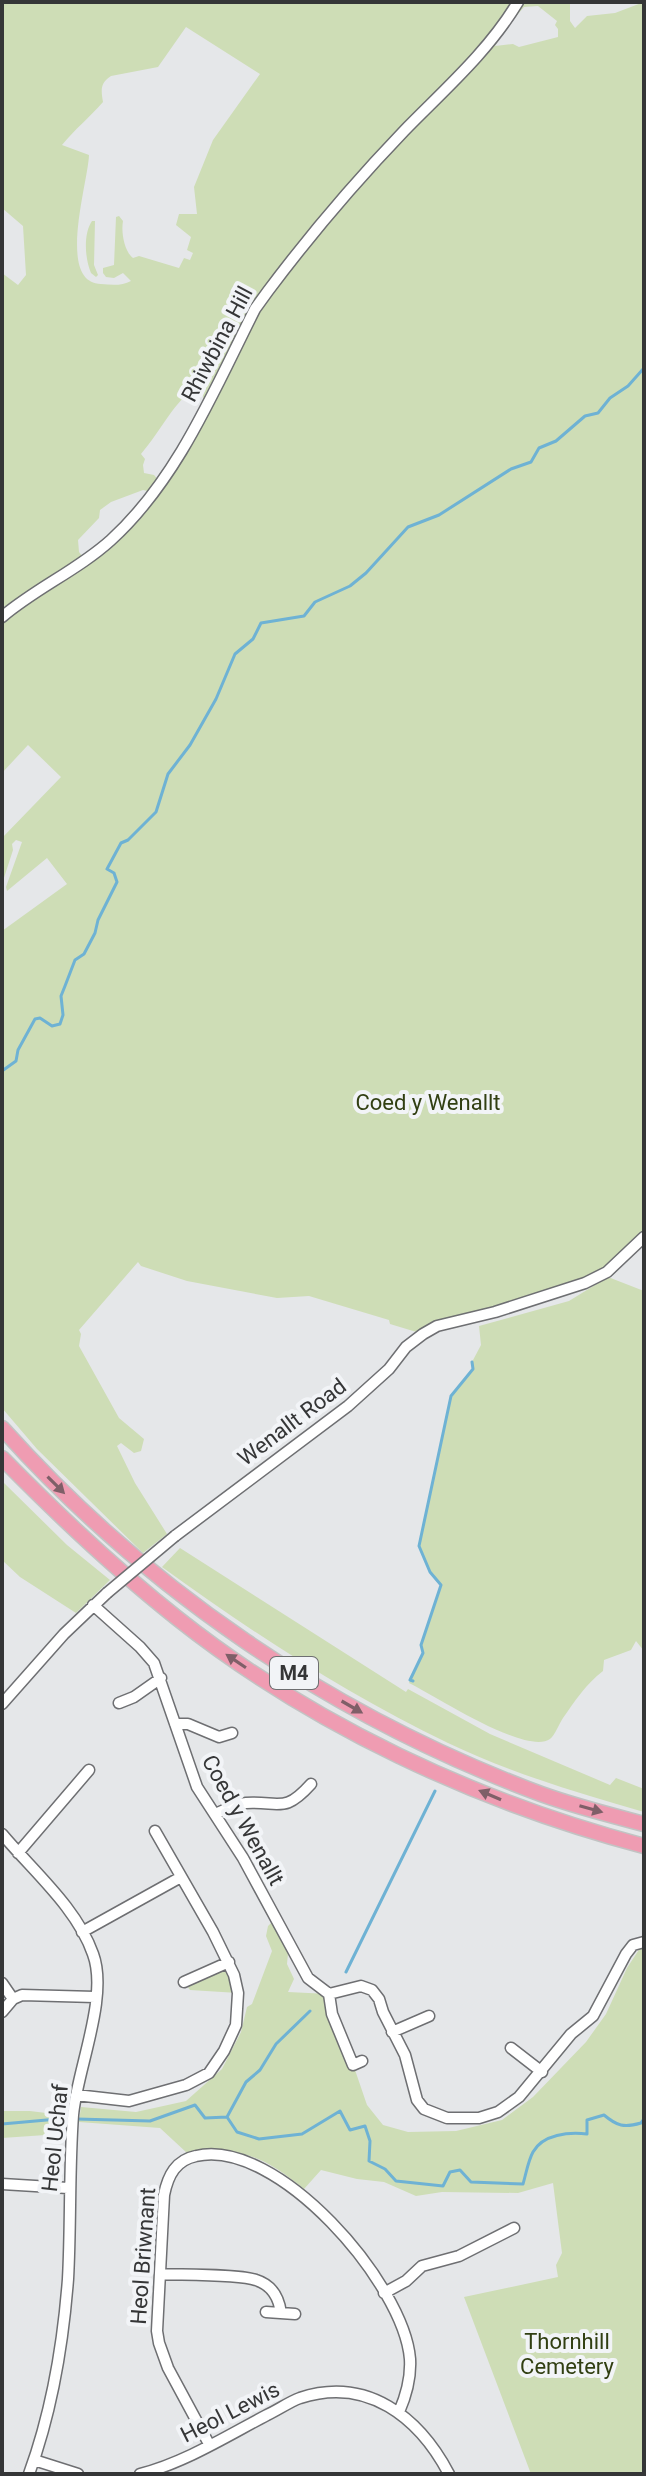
<svg xmlns="http://www.w3.org/2000/svg" width="646" height="2476" font-family="Roboto,sans-serif">
<rect width="100%" height="100%" fill="#e5e7e9"/>
<path fill="#ceddb6" fill-rule="evenodd" d="M2,2H570V21L575,28L587,16L615,13L644,2V1237L607,1272L423,1334L390,1324L389,1320L309,1296L277,1298L187,1281L141,1266L138,1262L79,1330L81,1334L79,1346L119,1418L144,1439L141,1451L134,1453L121,1443L117,1446L135,1483L167,1534L143,1553L37,1449L2,1408V931L67,884L47,858L7,891L6,887L22,842L16,840L12,844L13,850L2,884V838L61,777L28,745L2,773V617L8,612L2,602V273L18,285L26,275L23,226L2,208ZM538,6L557,21L555,25L558,29V37L519,47L513,44L495,46L507,27L524,7ZM186,27L260,74L213,140L194,187L197,214H179L176,225L191,237L187,250L193,253L190,260L184,258L179,268L139,256L133,258C124,251 121,232 123,221L119,216L116,217L114,265L103,268V273L106,277L114,278L123,273L131,281C122,286 112,285 101,284C56,283 88,183 89,155L62,145C75,129 90,117 103,102C101,90 100,83 111,76L158,67ZM199,384L205,403L194,440L160,482L154,475L144,473L143,465L145,459L141,454C161,431 174,401 199,384ZM143,490L152,492L86,561L79,552L78,540L99,518L100,510L111,502Z
M92,221H95L94,265L98,275L96,277L91,273C85,259 83,234 92,221Z
M608,1277L644,1291V1651L636,1641L631,1650L604,1660L603,1671C586,1684 575,1701 563,1718C559,1724 555,1735 550,1739C526,1756 434,1695 409,1683L423,1653L421,1645L441,1585L430,1572L419,1546L451,1396L473,1369L472,1362L481,1345L479,1326L569,1301Z
M2,1481L67,1545L110,1580L76,1613L20,1577L2,1560Z
M180,1548L406,1692L408,1689L490,1734L610,1785L616,1778L644,1789V1812C578,1793 511,1773 448,1743C346,1694 253,1633 162,1567Z
M275,1919L289,1943L287,1964L294,1979L288,1992L329,1994L367,2105L383,2125L408,2132L456,2131L502,2120L533,2097L586,2042L606,2014L627,1968L644,1942V2474H531L464,2297L558,2277L556,2265L562,2253L553,2183L518,2193L442,2192L416,2196L384,2182L357,2179L321,2170L304,2189C263,2156 241,2146 187,2153L160,2128L79,2122L81,2107L136,2112L186,2101L222,2069L241,2032L247,2007L252,2004L272,1951L266,1936L268,1926Z
M229,1962L238,1993L190,1990L184,1982Z
M2,2111H30L62,2115L60,2134L2,2138Z"/>
<g fill="none" stroke-linecap="round" stroke-linejoin="round">
<path stroke="#6eb2d4" stroke-width="3" d="M2,1071L16,1061L18,1050L35,1019L40,1018L52,1026L60,1024L63,1015L61,996L65,986L75,960L84,954L95,933L98,920L117,882L114,873L107,869L121,843L128,840L156,812L168,774L190,745L216,699L235,654L253,639L261,623L304,616L315,602L350,586L366,573L408,527L439,515L511,469L531,462L539,448L556,441L585,416L598,413L610,398L628,386L644,368
M413,1681L410,1680L423,1653L421,1645L441,1585L430,1572L419,1546L451,1396L473,1369L472,1362
M346,1972L435,1791
M227,2117L246,2082L260,2070L276,2044L310,2011
M77,2119L150,2121L195,2105L205,2118L227,2117L237,2132L259,2139L302,2134L340,2111L350,2130L365,2126L370,2141L369,2161L385,2169L396,2181L443,2186L450,2172L460,2170L471,2182L523,2184C526,2174 528,2161 533,2152C543,2134 569,2132 587,2134V2120L604,2115C617,2126 624,2128 641,2123L644,2119
M2,2124L69,2118"/>
<defs>
<path id="minor" d="M2,617C36,588 78,570 111,540C178,479 215,388 255,309L268,291C310,235 356,181 404,131C444,90 488,52 518,2
M175,1536L348,1406L389,1369L406,1347L423,1334L437,1326L495,1312L585,1283L607,1272L644,1237
M93,1605L140,1647L154,1663L197,1787L243,1858L308,1978L329,1994L361,1986L372,1990L379,1999L383,2012L405,2055L417,2100L424,2109L447,2118H479L498,2112L519,2097L571,2034L593,2016L626,1954L633,1945L644,1942
M119,1703L134,1697L161,1678
M2,1704L64,1634L107,1593
M175,1724H188L219,1737L232,1733
M215,1814C225,1810 236,1804 246,1803C280,1801 284,1814 311,1784
M2,1834C33,1871 77,1908 93,1954C109,1997 77,2070 73,2115C69,2170 71,2224 68,2279C63,2345 52,2411 29,2474
M18,1853L89,1770
M82,1932L181,1877
M184,1982L229,1962
M2,1983L13,1999
M329,1994L332,2014L353,2065L362,2061
M2,2012L13,1999L22,1995L95,1997
M392,2032L429,2016
M511,2048L542,2072
M76,2095L129,2101L186,2085L209,2073L224,2051L236,2025L238,1993L234,1975L213,1932L155,1831
M2,2184L68,2188
M160,2274C181,2275 239,2274 256,2280C272,2285 279,2298 281,2313
M384,2293L406,2281L422,2266L459,2256L514,2228
M266,2312L295,2314
M209,2444L168,2368L159,2343L157,2331L164,2195C168,2175 176,2160 196,2156C277,2137 404,2284 410,2359C411,2376 406,2396 399,2412
M34,2460L78,2474
M140,2474C184,2463 227,2436 267,2415C278,2410 289,2402 300,2398C367,2376 419,2417 449,2474"/>
<path id="highway" d="M2,1428C147,1590 330,1714 533,1791C569,1805 607,1814 644,1824
M2,1458C57,1514 115,1569 177,1618C312,1725 477,1802 644,1846"/>
</defs>
<use href="#minor" stroke="#6e6f72" stroke-width="13"/>
<use href="#highway" stroke="#c2c3c3" stroke-width="17"/>
<use href="#minor" stroke="#fff" stroke-width="10"/>
<use href="#highway" stroke="#ef9cb2" stroke-width="14"/>
<defs>
<path id="minor-bridge" d="M107,1593L175,1536"/>
</defs>
<use href="#minor-bridge" stroke="#6e6f72" stroke-width="13" stroke-linecap="butt"/>
<use href="#minor-bridge" stroke="#fff" stroke-width="10"/>
</g>
<defs><path id="oneway-solid" d="M-6-.8H1V-3.2L6.5 0L1 3.2V.8H-6Z" transform="scale(2)"/></defs>
<g fill="#7f5f68">
<use href="#oneway-solid" transform="translate(56 1485) rotate(45)"/>
<use href="#oneway-solid" transform="translate(236 1661) rotate(-146)"/>
<use href="#oneway-solid" transform="translate(352 1707) rotate(30)"/>
<use href="#oneway-solid" transform="translate(490 1795) rotate(-157)"/>
<use href="#oneway-solid" transform="translate(591 1809) rotate(16)"/>
</g>
<g text-anchor="middle" dominant-baseline="central" stroke-width="8" stroke-linejoin="round" paint-order="stroke">
<rect fill="#f2f4f7" stroke="#6e6f71" stroke-width="2" x="270" y="1657" width="48" height="32" rx="6"/>
<g font-size="20" font-weight="bold" fill="#353637">
<text x="294" y="1673">M4</text>
</g>
<g font-size="22" fill="#353637" stroke="#f2f4f7">
<text transform="translate(217 344) rotate(-62)">Rhiwbina Hill</text>
<text transform="translate(292 1422) rotate(-37)">Wenallt Road</text>
<text transform="translate(243 1820) rotate(61)">Coed y Wenallt</text>
<text transform="translate(55 2138) rotate(-84)">Heol Uchaf</text>
<text transform="translate(143 2256) rotate(-86)">Heol Briwnant</text>
<text transform="translate(230 2412) rotate(-27)">Heol Lewis</text>
</g>
<g font-size="22" fill="#313f12" stroke="#f2f4f7">
<text x="428" y="1102">Coed y Wenallt</text>
<text x="567" y="2341">Thornhill<tspan x="567" dy="25">Cemetery</tspan></text>
</g>
</g>
<rect width="646" height="2476" fill="none" stroke="#353637" stroke-width="8"/>
</svg>
